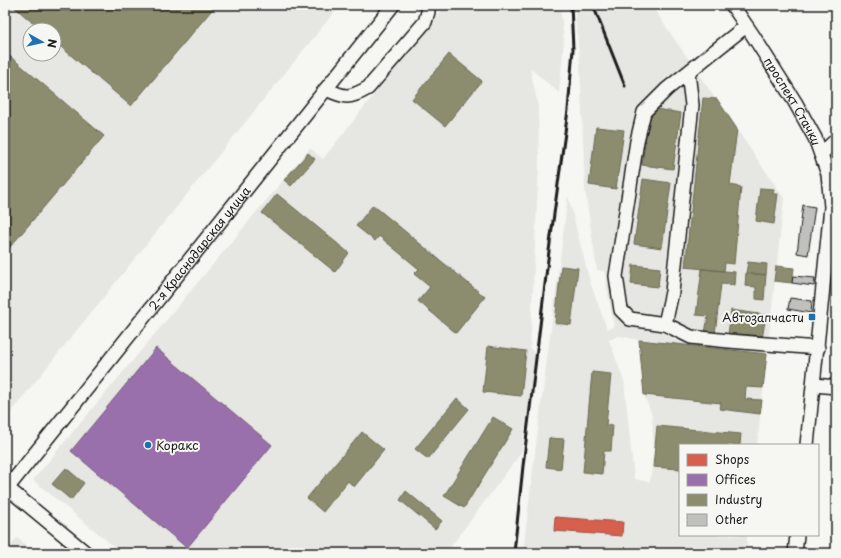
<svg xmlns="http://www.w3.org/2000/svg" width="841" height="558" font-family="'Playpen Sans',sans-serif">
<rect width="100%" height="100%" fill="#f6f6f2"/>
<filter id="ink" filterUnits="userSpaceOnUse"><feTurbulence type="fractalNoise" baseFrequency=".025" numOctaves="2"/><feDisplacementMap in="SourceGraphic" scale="8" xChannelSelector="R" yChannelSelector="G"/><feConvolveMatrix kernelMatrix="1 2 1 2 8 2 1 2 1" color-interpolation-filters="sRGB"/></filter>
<g filter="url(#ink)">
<path fill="#e6e6e2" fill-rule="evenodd" d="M5,5H340L5,419ZM30,30H54V54H30Z
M445,5H560L564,40L559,93L530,68L538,106L539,163L530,348L536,355L521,453L446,553H122L33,480L310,148L323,159Z
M574,5H651L784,198L757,445H680V535H747L746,553H523L533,468L568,196L590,282L607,329L614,327L604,271L597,270L585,189L580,63ZM619,336L639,340L644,395L652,415L654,448L650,482L634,479L624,381L609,340Z
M17,538L35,553H6Z"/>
<path fill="#d6604d" stroke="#9e4c3e" d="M555,517L623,522L622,536L554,531Z
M832,547H836V553H832Z
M650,550L670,552V553H650Z"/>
<path fill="#9970ab" stroke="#745780" d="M156,348L272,445L187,548L71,451Z"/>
<path fill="#8c8c6e" stroke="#6a6a55" d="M12,5H216L131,106L54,41V30H41Z
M609,5H623L613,11Z
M5,52L104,136L5,253Z
M449,54L482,81L445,126L412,99Z
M703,98L717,99L737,129L730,185L741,187L734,264L725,263L724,271L685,267Z
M650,108L681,113L673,169L642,165Z
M596,127L624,130L616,189L589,185Z
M308,153L315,159L291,186L284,180Z
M643,179L671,183L662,248L634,244Z
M760,188L774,189L773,194H778L774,224L756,221Z
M277,194L349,253L335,272L262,213Z
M373,205L485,297L456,333L418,301L430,287L414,274L419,269L379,236L375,241L356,226Z
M748,262L767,264L766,275L746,273Z
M633,265L660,268L658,287L631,284Z
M561,266L578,268L571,325L555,323Z
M776,266L794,268L792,283L774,281Z
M702,269L735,272L734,285L721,284L715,334L705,333L708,316L696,315Z
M746,273L766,275L764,300L756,299V287L745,286Z
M731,310L766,315L762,339L728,335Z
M639,340L767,354L763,388L746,387L745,399L762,400L760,414L720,409L721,403L644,395Z
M488,346L526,351L521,396L483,392Z
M592,372L611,374L606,425H613L611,451H604L602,474L583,472Z
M457,398L469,409L428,459L415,449Z
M493,417L513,429L464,508L444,496Z
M657,426L741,434L740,445H680V469L653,467Z
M362,432L384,450L354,487L348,481L323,512L307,498Z
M549,438L564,439L561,469L546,467Z
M66,468L84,483L71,500L52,484Z
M406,491L442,521L435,529L400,500Z"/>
<path fill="#c0c0bd" stroke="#1c1c1c" d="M803,205L815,207L808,255L797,253Z
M793,276L815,278L814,286L792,283Z
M790,298L812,301L811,313L788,309Z"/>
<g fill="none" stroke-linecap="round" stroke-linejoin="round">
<defs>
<g id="minor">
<path id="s1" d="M732,5L752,34L795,102L815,138L828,174L831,207L807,445"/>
<path d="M746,26L667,89L644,112L637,141L616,276L621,310L630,319L665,324L691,337L729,341L818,348"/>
<path d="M326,89C345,98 349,99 368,88L425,22L428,12V5"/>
<path d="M821,154L836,140"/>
<path d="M665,324L672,292L692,105L688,73"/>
<path d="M814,385L836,387"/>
<path d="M5,486L86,553"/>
<path id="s2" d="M5,491L393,5"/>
<path d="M795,553L797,535"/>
</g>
</defs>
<use href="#minor" stroke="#1c1c1c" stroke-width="16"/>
<use href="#minor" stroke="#f6f6f2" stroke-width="13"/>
<path stroke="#1c1c1c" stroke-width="3" d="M593,5L625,86
M514,553L523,466L549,251L568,110L573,49L571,5"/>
</g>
</g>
<g fill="#1f6fb2" stroke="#f6f6f2" stroke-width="1.5">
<rect x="808" y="313" width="8" height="8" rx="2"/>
<circle cx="148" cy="445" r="4"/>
</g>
<g text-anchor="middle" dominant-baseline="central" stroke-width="4" stroke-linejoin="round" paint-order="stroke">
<g font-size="12" fill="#1c1c1c" stroke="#f6f6f2">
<text stroke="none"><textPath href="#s1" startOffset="114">проспект Стачки</textPath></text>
<text stroke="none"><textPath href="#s2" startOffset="311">2-я Краснодарская улица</textPath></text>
</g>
<g font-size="12" fill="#1c1c1c" stroke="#f6f6f2" text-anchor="end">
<text x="804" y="317">Автозапчасти</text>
<text x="156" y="445" text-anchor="start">Коракс</text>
</g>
</g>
<rect width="841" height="558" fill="none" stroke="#f6f6f2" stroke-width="20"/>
<rect x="10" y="10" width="821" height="538" fill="none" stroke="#1c1c1c" stroke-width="1.5" filter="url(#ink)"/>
<rect x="679" y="444" width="140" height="92" fill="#f6f6f2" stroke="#9f9f9c"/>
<rect x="687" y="454" width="20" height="12" fill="#d6604d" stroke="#9f9f9c"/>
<text x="715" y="464" font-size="12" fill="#1c1c1c">Shops</text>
<rect x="687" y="474" width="20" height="12" fill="#9970ab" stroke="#9f9f9c"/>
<text x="715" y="484" font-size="12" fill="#1c1c1c">Offices</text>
<rect x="687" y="494" width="20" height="12" fill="#8c8c6e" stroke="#9f9f9c"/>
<text x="715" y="504" font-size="12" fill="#1c1c1c">Industry</text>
<rect x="687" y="514" width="20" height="12" fill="#c0c0bd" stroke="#9f9f9c"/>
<text x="715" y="524" font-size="12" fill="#1c1c1c">Other</text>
<g transform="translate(42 42) rotate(98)"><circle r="19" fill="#f6f6f2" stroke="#9f9f9c"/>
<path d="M0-3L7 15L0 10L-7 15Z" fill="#1f6fb2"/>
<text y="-6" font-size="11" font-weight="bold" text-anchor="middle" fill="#1c1c1c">N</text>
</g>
</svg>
